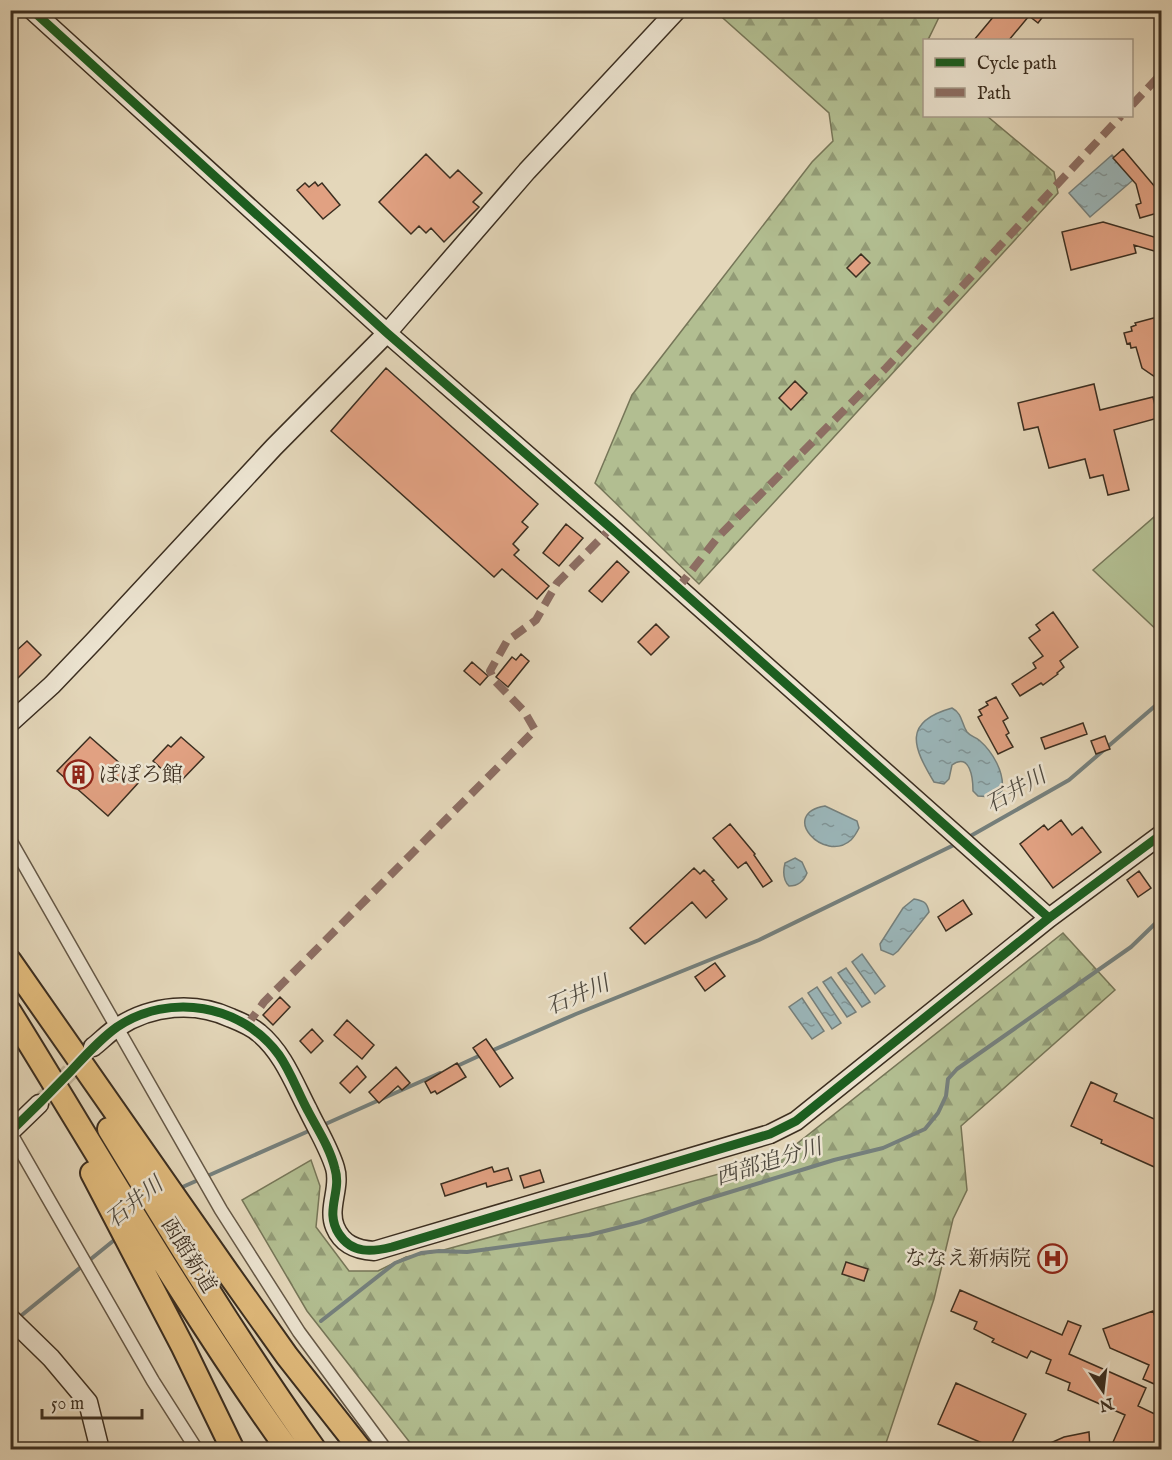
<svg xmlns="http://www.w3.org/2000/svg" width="1172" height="1460" font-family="'IM FELL English','Noto Serif JP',serif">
<defs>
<pattern id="forest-firs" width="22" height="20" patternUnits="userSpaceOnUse" patternTransform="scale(1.5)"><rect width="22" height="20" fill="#b2be91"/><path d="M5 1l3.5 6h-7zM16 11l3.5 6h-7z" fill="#929b76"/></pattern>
<pattern id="water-ripples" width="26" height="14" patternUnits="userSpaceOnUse" patternTransform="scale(1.5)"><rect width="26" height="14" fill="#9bb7bb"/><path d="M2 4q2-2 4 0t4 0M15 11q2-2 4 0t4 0" fill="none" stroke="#809598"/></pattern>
</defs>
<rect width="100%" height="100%" fill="#e4d7ba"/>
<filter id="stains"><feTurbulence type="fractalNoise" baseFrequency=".00333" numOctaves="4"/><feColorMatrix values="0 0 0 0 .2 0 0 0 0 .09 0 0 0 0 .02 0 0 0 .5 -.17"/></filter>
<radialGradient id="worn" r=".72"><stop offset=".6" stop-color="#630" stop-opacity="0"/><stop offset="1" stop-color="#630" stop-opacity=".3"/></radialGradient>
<path fill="#b2be91" stroke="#767658" stroke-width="1.5" d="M1161,511V634L1093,570Z"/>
<path fill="url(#forest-firs)" stroke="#767658" stroke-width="1.5" d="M715,11H942L928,40H924V116H987L1054,172L1058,193L699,584L595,483L632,395L812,162L833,141L829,113Z
M1063,933L1115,990L961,1126L967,1190L953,1219L934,1299L886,1443L887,1449H415L307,1311L242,1200L311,1160L320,1186L316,1227L349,1271H378L406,1257L440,1251L780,1157Z"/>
<path fill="url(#water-ripples)" stroke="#75807d" stroke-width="1.5" d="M1112,155L1133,180L1090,217L1069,193Z
M952,708C963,714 961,723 967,732C970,736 975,737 979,740C993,752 1005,773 1002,791L993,797L978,796L973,791C973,778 970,752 952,765L949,779L944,784L934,782C913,747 902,722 952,708Z
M825,806L857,821L859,828C857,832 854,837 851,840C824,864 778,814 825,806Z
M795,858L802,862L807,873C804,881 798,886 789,886C783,880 783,871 785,863Z
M914,899C924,901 927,902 929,912L898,951L893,955L881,950L880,944L903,908Z
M862,954L885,986L875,994L852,962Z
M846,968L870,1002L862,1007L838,973Z
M831,977L856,1012L847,1017L823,982Z
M817,987L841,1023L832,1029L808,993Z
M802,998L824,1031L812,1039L789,1007Z"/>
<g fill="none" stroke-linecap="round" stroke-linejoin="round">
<path stroke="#75807d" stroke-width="4" d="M967,838L1069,780L1162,700
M491,1051L576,1014L759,940L958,843
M455,1067L481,1055
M321,1126L440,1073
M178,1189L311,1130
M17,1319L118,1237
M321,1321L395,1263L421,1253L439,1251L467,1252L589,1235L640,1222L704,1200L834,1160L883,1148L925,1129L938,1113L946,1096L948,1079L957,1069L1131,947L1162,917
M173,1450L177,1445"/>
</g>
<path fill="#e1a182" stroke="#3b2e20" stroke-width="1.5" d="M999,10H1048L1038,23L1029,16L1009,40H974Z
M1123,149L1161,194V212L1140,218L1136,205L1141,203L1136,184L1113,158Z
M426,154L450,178L458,170L482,193L473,202L479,207L444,242L431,228L426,233L419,226L411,234L379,202Z
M315,182L318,186L322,183L340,205L323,219L297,190L305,183L309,187Z
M1103,222L1161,239V253L1134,245L1136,253L1071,270L1062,232Z
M861,254L870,263L856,277L847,268Z
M1161,316V381L1142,368L1136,347L1131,348L1130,343L1127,344L1124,333L1132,331L1131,327L1136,325L1135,323Z
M386,368L538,504L522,522L528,527L513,544L519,550L514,555L549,586L537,599L502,569L494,577L331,431Z
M795,381L807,393L791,410L779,398Z
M1094,384L1100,410L1153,397L1158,418L1114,430L1129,490L1108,495L1103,475L1090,478L1085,459L1049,468L1038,427L1024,430L1018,403Z
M566,524L583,538L559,566L543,553Z
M617,561L629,572L602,602L589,591Z
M1053,612L1078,647L1060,661L1064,667L1057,673L1058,674L1043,685L1041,683L1020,696L1012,684L1036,668L1033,663L1043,656L1029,638L1040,630L1036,625Z
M656,624L669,637L651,655L638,642Z
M27,641L41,655L10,686V645L16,651Z
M521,654L529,661L508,687L496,677L512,657L516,660Z
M472,662L488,676L480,685L464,671Z
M996,697L1008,718L1003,721L1009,733L1006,735L1013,747L998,754L978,717L982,715L979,710L988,705L986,702Z
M1083,723L1087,734L1045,749L1041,738Z
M1105,736L1110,749L1096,754L1091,741Z
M90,737L140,781L108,816L57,771Z
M181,737L204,757L178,784L153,761L168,745L171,747Z
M1061,820L1072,835L1082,827L1101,852L1053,888L1020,844L1044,825L1048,830Z
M730,824L755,854L754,855L772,881L763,887L746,862L738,868L713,838Z
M694,868L700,874L704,870L714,880L712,881L727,899L706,918L692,902L645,944L630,928Z
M1139,871L1151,888L1138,897L1127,880Z
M963,900L972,914L946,931L938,917Z
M715,963L725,976L705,991L695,977Z
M280,997L290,1007L273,1025L263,1015Z
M347,1020L374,1045L362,1059L334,1035Z
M312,1029L323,1041L311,1053L300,1041Z
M486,1039L513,1078L500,1087L473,1048Z
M457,1063L466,1077L437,1094L435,1091L431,1093L425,1082Z
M357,1066L366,1077L350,1093L340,1083Z
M396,1067L410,1083L402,1090L398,1086L379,1103L369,1092Z
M1091,1082L1117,1094L1114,1101L1161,1122V1170L1101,1143L1102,1140L1071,1126Z
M492,1167L494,1172L508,1168L512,1180L487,1187L486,1183L445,1196L441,1184Z
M540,1170L544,1182L524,1188L520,1176Z
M846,1262L868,1269L864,1281L842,1274Z
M960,1290L1062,1335L1068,1321L1081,1326L1069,1354L1146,1388L1138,1406L1161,1417V1449H1110L1125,1415L1068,1390L1070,1383L1046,1373L1051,1360L1031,1351L1027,1358L992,1342L994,1339L974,1329L977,1322L951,1311Z
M1153,1311L1161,1334V1387L1143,1379L1149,1365L1110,1348L1103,1329Z
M956,1383L1026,1414L1009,1449H996L938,1424Z
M1089,1432L1090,1449H1037L1064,1437Z"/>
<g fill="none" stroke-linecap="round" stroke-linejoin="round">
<path stroke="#c2b59b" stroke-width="18" stroke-dasharray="18 9" stroke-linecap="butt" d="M39,1104L88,1053"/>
<defs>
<path id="street" d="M10,840L221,1210L299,1332L386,1450
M10,1132L153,1381L197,1450"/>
<path id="secondary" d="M32,10L387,333L611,528L1049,918
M10,723L52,685L94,641L274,447L387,333L527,171L677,10
M93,1047C101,1041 109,1032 118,1027C152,1005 195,1001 231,1018C241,1022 251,1026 259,1033C283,1053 294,1083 308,1110C317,1129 329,1148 335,1168C341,1187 327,1208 335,1227C342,1244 356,1250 374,1251L770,1134L796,1121L1049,918L1162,834
M10,1132L39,1104
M10,1318L51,1358L88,1402L100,1450"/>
<path id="highway" d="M10,961L228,1273L287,1356L361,1450
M10,1012C101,1159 187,1309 288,1450
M109,1129C175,1238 241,1346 315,1450
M92,1173L183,1347L233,1450"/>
</defs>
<use href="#street" stroke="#655846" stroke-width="15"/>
<use href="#secondary" stroke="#3b2e20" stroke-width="21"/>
<use href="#highway" stroke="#3b2e20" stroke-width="26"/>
<use href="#street" stroke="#ede5d2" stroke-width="12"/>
<use href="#secondary" stroke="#ede5d2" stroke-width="18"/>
<use href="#highway" stroke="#e2bc7d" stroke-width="22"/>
<path stroke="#8d6e63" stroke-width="8" stroke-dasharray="15 8" stroke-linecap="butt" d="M1132,105L1162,73
M678,588L718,537L886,368L1121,116
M247,1025L264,1002L535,730L524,711L494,680L490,671L507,641L536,620L557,583L611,528"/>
<defs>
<path id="cycleway" d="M32,10L387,333L611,528L1049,918
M10,1132C31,1112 51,1092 71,1071C85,1056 100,1039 117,1027C169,992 242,1004 279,1055C291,1072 298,1093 308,1111C318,1130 330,1148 335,1169C342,1192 324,1211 339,1234C352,1254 372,1252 392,1247L770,1134L796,1121L1049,918L1162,834"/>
</defs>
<use href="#cycleway" stroke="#ede5d2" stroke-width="13"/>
<use href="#cycleway" stroke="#1b5e20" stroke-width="9"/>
</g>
<defs>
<symbol id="building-ring" viewBox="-11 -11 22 22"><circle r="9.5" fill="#ede5d2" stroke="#8f2418" stroke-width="1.5"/><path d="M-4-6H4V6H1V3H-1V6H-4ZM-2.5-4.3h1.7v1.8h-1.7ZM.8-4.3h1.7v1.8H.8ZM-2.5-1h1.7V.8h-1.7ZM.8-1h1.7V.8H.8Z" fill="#8f2418"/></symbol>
<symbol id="hospital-ring" viewBox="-11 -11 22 22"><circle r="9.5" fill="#ede5d2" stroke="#8f2418" stroke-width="1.5"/><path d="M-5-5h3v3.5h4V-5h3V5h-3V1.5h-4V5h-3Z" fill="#8f2418"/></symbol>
</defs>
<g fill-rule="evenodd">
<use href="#building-ring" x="62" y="758" width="33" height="33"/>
<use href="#hospital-ring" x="1036" y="1242" width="33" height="33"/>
</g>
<g text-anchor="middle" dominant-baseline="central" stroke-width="5" stroke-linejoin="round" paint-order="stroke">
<g font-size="21" fill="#3b2e20" stroke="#ede5d2" text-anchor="start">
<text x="99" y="775">ぽぽろ館</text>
<text x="1031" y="1259" text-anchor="end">ななえ新病院</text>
</g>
<g font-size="21" fill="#3b2e20" stroke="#ede5d2">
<text transform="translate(188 1256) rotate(58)">函館新道</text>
</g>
<g font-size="22" font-style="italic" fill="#4e493f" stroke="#ede5d2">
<text transform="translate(1016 791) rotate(-30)">石井川</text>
<text transform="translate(578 996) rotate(-23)">石井川</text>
<text transform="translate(769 1163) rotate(-17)">西部追分川</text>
<text transform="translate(135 1203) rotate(-39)">石井川</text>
</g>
</g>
<rect width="1172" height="1460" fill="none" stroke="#e4d7ba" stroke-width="36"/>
<rect x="12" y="12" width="1148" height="1436" fill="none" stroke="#3b2e20" stroke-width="3"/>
<rect x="18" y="18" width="1136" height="1424" fill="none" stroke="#3b2e20" stroke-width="1.5"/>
<rect x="923" y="39" width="210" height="78" fill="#ede5d2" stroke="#a69c8b" stroke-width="1.5"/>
<rect x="935" y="58" width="30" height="9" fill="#1b5e20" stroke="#a69c8b" stroke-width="1.5"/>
<text x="977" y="69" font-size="18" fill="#3b2e20">Cycle path</text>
<rect x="935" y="88" width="30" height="9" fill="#8d6e63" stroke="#a69c8b" stroke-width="1.5"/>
<text x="977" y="99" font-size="18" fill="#3b2e20">Path</text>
<g transform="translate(1103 1391) rotate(166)" stroke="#ede5d2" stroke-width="4.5" paint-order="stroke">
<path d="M0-4.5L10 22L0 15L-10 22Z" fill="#3b2e20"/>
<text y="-9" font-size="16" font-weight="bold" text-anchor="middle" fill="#3b2e20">N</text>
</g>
<path d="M42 1409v9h100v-9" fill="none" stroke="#3b2e20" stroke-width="3"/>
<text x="51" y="1409" font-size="18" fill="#3b2e20" stroke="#ede5d2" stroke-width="4.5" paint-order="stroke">50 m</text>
<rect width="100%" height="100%" filter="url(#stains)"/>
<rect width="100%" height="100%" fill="url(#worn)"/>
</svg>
